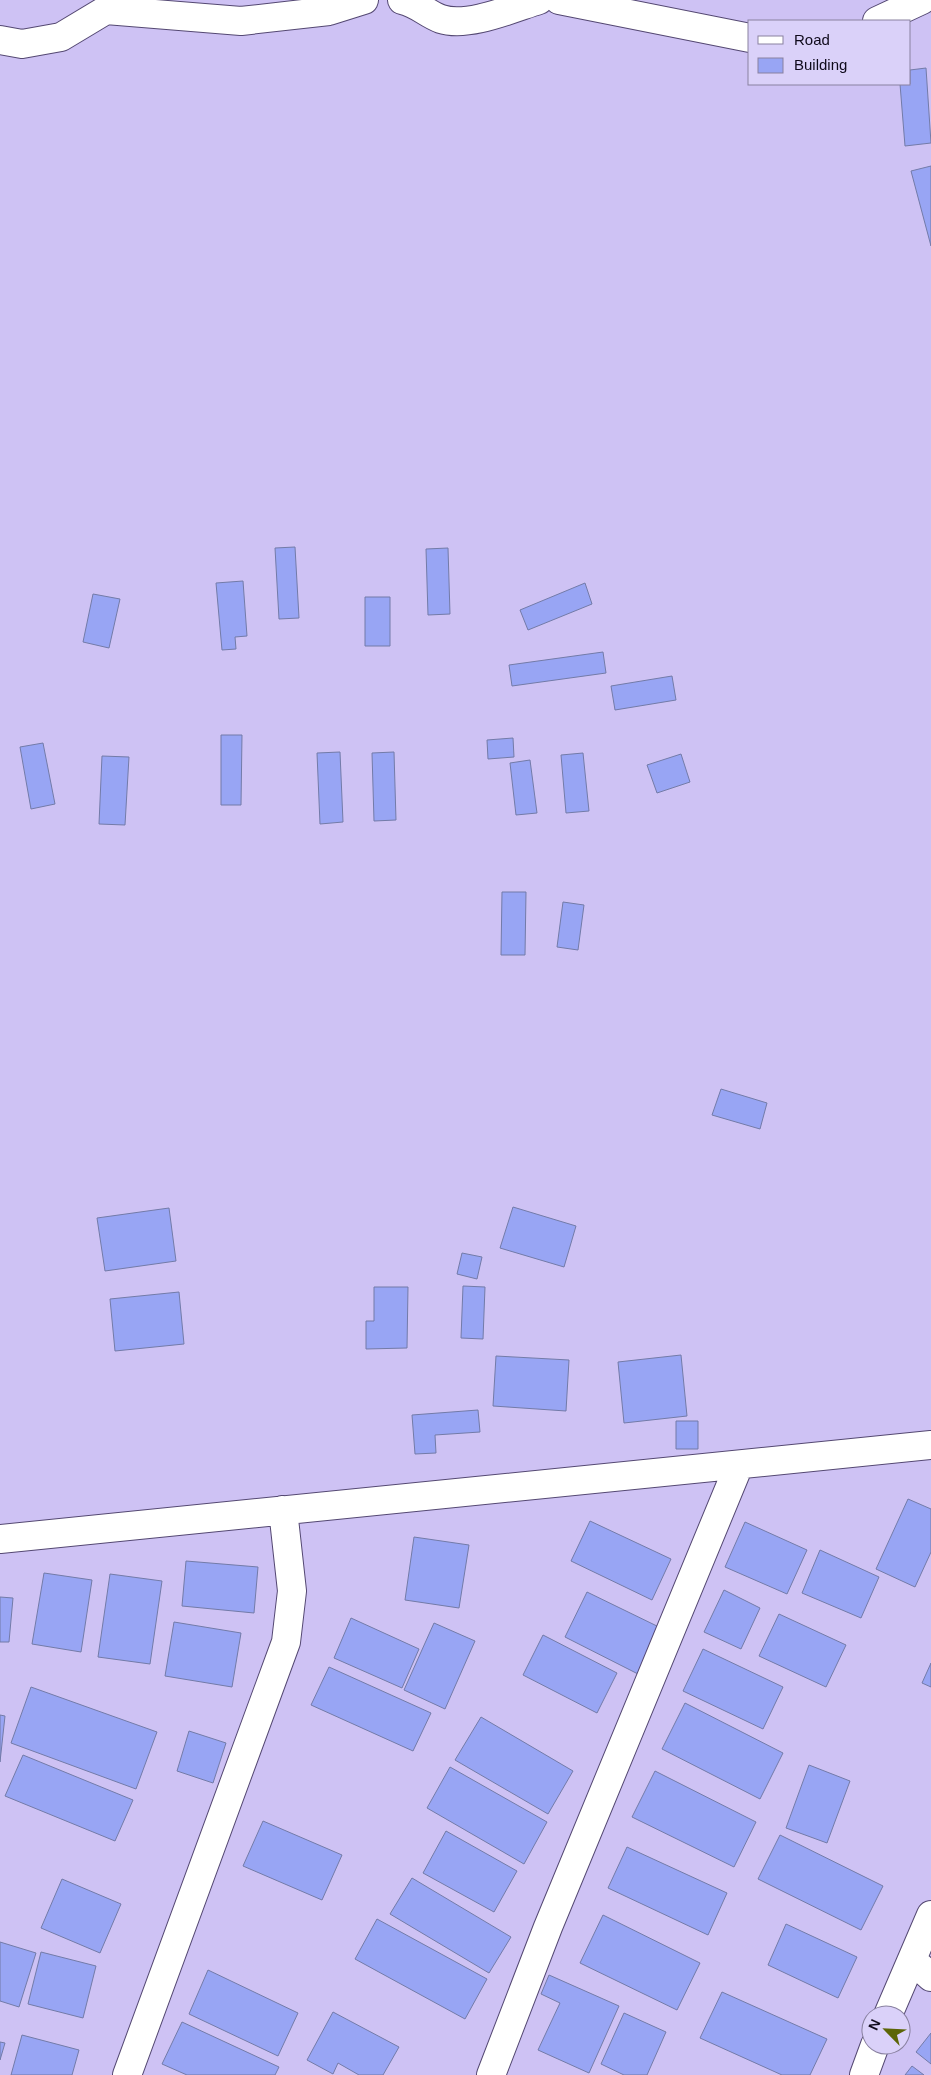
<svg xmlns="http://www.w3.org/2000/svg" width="931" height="2075" font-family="Helvetica,sans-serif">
<rect width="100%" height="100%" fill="#cec2f4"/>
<path fill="#98a5f4" stroke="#737ba8" d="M926,68L931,143L905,146L900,84H910V70Z
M931,166V246L911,171Z
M295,547L299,618L279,619L275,548Z
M448,548L450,614L428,615L426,549Z
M243,581L247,636L235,637L236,649L222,650L216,583Z
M585,583L592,604L528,630L520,610Z
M93,594L120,599L109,648L83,642Z
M365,597H390V646H365Z
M603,652L606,673L512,686L509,665Z
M672,676L676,700L615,710L611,686Z
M221,735H242L241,805H221Z
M513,738L514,757L488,759L487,740Z
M43,743L55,804L31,809L20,747Z
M340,752L343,822L320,824L317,753Z
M394,752L396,820L374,821L372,753Z
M583,753L589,811L566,813L561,755Z
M681,754L690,782L657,793L647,765Z
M102,756L129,757L125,825L99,824Z
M530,760L537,813L516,815L510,763Z
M502,892H526L525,955H501Z
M563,902L584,905L578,950L557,947Z
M721,1089L767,1103L760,1129L712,1115Z
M513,1207L576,1226L564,1267L500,1248Z
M169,1208L176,1261L105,1271L97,1218Z
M462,1253L482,1257L477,1279L457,1274Z
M463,1286L485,1287L483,1339L461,1338Z
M374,1287H408L407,1348L366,1349V1321H374Z
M179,1292L184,1344L115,1351L110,1299Z
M681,1355L687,1416L624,1423L618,1362Z
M496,1356L569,1360L566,1411L493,1406Z
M478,1410L480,1432L435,1435L436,1453L415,1454L412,1415Z
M676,1421H698V1449H676Z
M908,1499L931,1509V1552L915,1587L876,1569Z
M590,1521L671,1559L652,1600L571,1561Z
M745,1522L807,1550L787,1594L725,1567Z
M414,1537L469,1545L459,1608L405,1600Z
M820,1550L879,1577L861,1618L802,1593Z
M186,1561L258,1567L254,1613L182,1606Z
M44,1573L92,1580L81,1652L32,1644Z
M110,1574L162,1581L150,1664L98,1657Z
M724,1590L760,1608L741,1649L704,1632Z
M587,1592L661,1628L638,1674L565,1637Z
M0,1597L13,1598L9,1642H0Z
M779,1614L846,1645L826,1687L759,1656Z
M351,1618L419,1649L402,1688L334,1658Z
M174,1622L241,1633L232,1687L165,1676Z
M434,1623L475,1641L445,1709L404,1690Z
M543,1635L617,1673L597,1713L523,1675Z
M703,1649L783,1687L763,1729L683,1691Z
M931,1663V1687L922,1683Z
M329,1667L431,1713L413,1751L311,1705Z
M31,1687L157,1732L136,1789L11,1743Z
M685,1703L783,1753L760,1799L662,1749Z
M0,1715L5,1716L0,1762Z
M481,1717L573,1771L548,1814L455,1760Z
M189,1731L226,1743L213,1783L177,1771Z
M23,1755L133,1800L115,1841L5,1796Z
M809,1765L850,1781L827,1843L786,1828Z
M450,1767L547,1822L524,1864L427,1808Z
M655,1771L756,1822L734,1867L632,1817Z
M263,1821L342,1855L322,1900L243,1866Z
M446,1831L517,1871L494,1912L423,1873Z
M780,1835L883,1886L861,1930L758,1879Z
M627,1847L727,1893L708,1935L608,1888Z
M412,1878L511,1937L489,1973L390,1914Z
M62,1879L121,1904L100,1953L41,1928Z
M603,1915L700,1963L677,2010L580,1963Z
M377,1919L487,1979L465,2019L355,1959Z
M786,1924L857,1957L838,1998L768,1965Z
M0,1942L36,1953L19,2007L0,2001Z
M41,1952L96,1966L83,2018L28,2004Z
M208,1970L298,2013L278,2056L189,2014Z
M549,1975L619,2006L589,2073L538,2050L560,2003L541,1994Z
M722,1992L827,2039L810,2075H782L700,2038Z
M333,2012L399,2047L383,2075H359L338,2063L333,2074L307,2060Z
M624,2013L666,2032L647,2075H624L601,2064Z
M182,2022L279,2067L275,2075H187L162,2064Z
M931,2033V2064L916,2052Z
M22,2035L79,2050L72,2075H11Z
M0,2042L5,2043L0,2060Z
M912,2066L924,2075H905Z"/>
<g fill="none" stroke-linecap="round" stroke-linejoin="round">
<defs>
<path id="minor" d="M402,0C417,3 427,14 441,19C468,28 513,8 539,0
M559,0L750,38
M877,21L922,0
M0,40L22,44L61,37L106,10L241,21L329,11L364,0
M0,1539L931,1445
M912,1960L931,1977
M888,2015L931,1915
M127,2075L286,1642L292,1591L283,1510
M491,2075L548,1927L739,1465
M864,2075L875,2045"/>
</defs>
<use href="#minor" stroke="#544872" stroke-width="30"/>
<use href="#minor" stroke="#fff" stroke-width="28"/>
</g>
<rect x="748" y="20" width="162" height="65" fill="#dad1f9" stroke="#8981a0"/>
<rect x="758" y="36" width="25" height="8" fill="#ffffff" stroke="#8981a0"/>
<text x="794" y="45" font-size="15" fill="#0f0a1b">Road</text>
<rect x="758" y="58" width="25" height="15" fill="#98a5f4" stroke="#8981a0"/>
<text x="794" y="70" font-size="15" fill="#0f0a1b">Building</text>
<g transform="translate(886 2030) rotate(294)"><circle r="24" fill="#dad1f9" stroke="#8981a0"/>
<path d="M0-4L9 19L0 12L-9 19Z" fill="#5c6506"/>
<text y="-8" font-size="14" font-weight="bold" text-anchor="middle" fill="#0f0a1b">N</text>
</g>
</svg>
